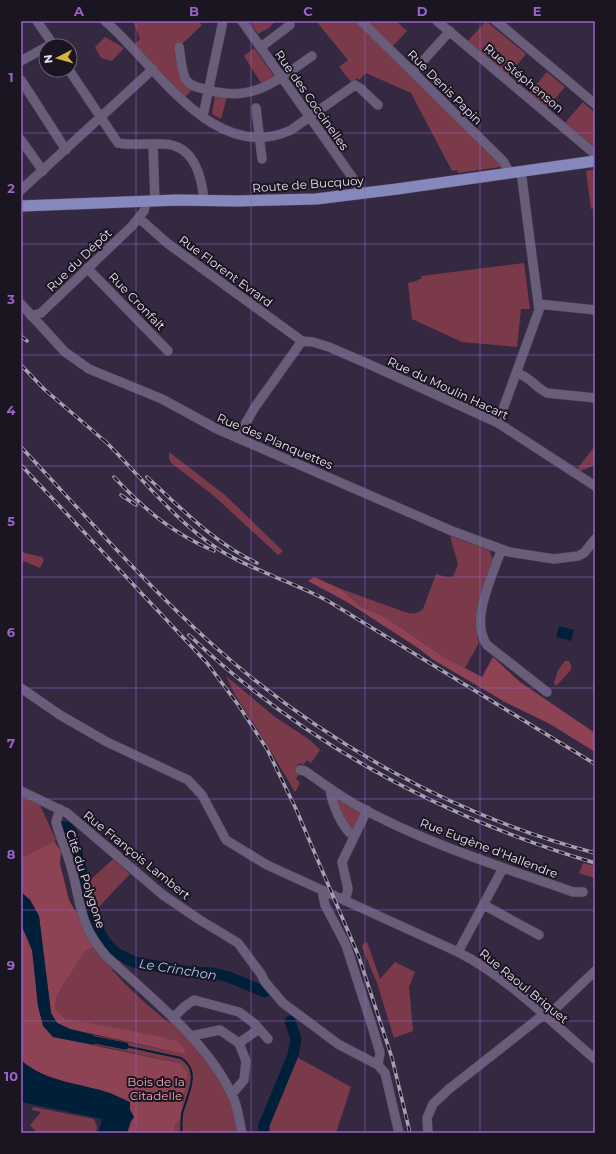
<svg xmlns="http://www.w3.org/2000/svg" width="616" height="1154" font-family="Montserrat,sans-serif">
<rect width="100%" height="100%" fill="#352942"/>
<path fill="#7b3a4a" d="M133,21H198L202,25L179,47L193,89L185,97L134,45L140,39Z
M255,21H275L269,28L258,34L251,24Z
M316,21H356L502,165L500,167L458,173L457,170L452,171L411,93L366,73L359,80L357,78L352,83L339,67L348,60Z
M365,21H396L407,31L392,47Z
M486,21L526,54L507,77L466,43Z
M105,37L124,48L112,61L101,58L95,47Z
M254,48L274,76L263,86L244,56Z
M547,72L565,87L546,109L528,94Z
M215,96L227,97L221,119L212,114Z
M583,102L595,113V150L564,124Z
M595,169V208L591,209L586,171Z
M524,263L530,309H521L517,347L462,342L412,319L408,283L417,281V280L421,279V276Z
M595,446V465L580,471L577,469Z
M169,452L225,495L283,551L278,555L213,495L171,463L169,458Z
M450,536L489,550L493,559C482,588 471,612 479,643L465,668L444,657L385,617L360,606L341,589L402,611C410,614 416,615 423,609L436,574L446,577H453L458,564Z
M21,552L42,557L44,560L40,568L21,560Z
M565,661H569L571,665V670L556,686L554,683L558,670Z
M226,676L275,717L310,740L320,750L311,763L307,760L303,765L300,763L295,768L296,773L299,774L296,779L300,783L295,792L261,735L235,695Z
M21,797L40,805L56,840L21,858Z
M337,797L361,810L362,814L355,828H349L335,799Z
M63,823L75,827L87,883L113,859L130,874L94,912C97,921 100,932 106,940C127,972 183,967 216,973C233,976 249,985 265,989V993C249,987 234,978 217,975C209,973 201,975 193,975C165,973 110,962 97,936C80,906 78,867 68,833L65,830L59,831L57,824Z
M583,863L595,866V884L593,883L594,878L579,873Z
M367,942L380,979L395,962L415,972L409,987L413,1031L394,1038L377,983L362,947L363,944Z
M93,948C102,956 108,965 116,974C132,992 151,1008 169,1023L173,1018L222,1077L242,1133H176L175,1124L181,1119L182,1107L187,1079L179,1063L92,1044L99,1043L93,1035L184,1054L170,1039L64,1018L55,1008L57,995L86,950Z
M291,1021L296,1035L293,1055L351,1087L336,1133H261C263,1103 296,1064 294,1037C293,1031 291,1027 289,1022Z
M33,1107L94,1119L97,1127L96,1133H37L30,1125L41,1112L32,1110Z"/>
<path fill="#8d4354" d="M314,577L341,589L360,606L385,617L444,657L482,677L493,657L520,682L595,733V752L550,724L505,702L432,659L418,648L347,602L308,581Z
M54,841L61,851L60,864L69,900L74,909L83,919L89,917C95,935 104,952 123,959L117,966L96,945L93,948L86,950L57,995L55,1008L64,1018L158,1036L177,1041L185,1049L184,1054L70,1029L57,1023L51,1013L39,916L30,900L21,892V858Z
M21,924C24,933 30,941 32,950C40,980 30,1012 53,1037L179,1063L187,1072V1079L182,1107L181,1119L175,1124L176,1133H127L131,1121L134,1117L130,1110L30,1069L21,1060Z"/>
<path fill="#002039" d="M559,626L574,630L571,641L556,637Z
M21,892L30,900L39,916L51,1013L57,1023L70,1029L93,1035L99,1043L92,1044L53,1037L43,1026L38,1006L32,950L21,924Z
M21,1060C45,1082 80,1083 110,1093C117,1096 123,1099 130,1102V1110L134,1117L131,1121L127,1133H98L102,1119L21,1102Z"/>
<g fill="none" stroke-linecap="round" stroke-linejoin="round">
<path stroke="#002039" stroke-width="2" d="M125,1046L181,1058C202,1071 187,1095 182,1114C181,1121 182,1127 181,1133
M192,1132L199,1133"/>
<path stroke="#002039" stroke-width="7" d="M90,1039L125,1046"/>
<path stroke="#002039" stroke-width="11" d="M59,827H67L71,831L96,925L105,942L116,953L134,962L189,972L213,973L229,977L265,992
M264,1133V1125L293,1055L296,1039L290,1021"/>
<defs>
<path id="minor" d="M37,21L54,46
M105,21C155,63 213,166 291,130L355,85L360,88L378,105
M242,21L357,184L360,194
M361,21L503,161L510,173
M437,21L595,154
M496,21L595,104
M179,47C181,57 181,71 186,80C191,87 201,88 208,90C254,103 277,80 312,56
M261,47L290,25
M21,61L46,47
M69,70L118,143C133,146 149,143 164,144C194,145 202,177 204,201
M413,72L450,31
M21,80L66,150
M256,108L262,159
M203,116L223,21
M21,140L43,171
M153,144L155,202
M21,190L153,69
M139,218L167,243L302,341L313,342L329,347L373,366L498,423L595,486
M87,268L168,351
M21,304L65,352L89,369L162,399L217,429L452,531L509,552L554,559L578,556L584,553L595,539
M539,304L595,310
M31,316L41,313L132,226L144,211L146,203
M517,373C529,376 536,388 547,393L595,398
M498,423L539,310L521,171
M237,438L255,407L302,341
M501,550C493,576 469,620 487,645L547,692
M21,688L60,715L107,742L188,780L202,795L226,840L267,865L458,952C509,978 551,1022 595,1059
M300,770L305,771C322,783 338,795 356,805C424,843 499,866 573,892H583
M330,789C332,804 341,826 353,836
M21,791L67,813L163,895L200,920L238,943L261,974L265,982L283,1003L338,1044L378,1065L385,1073L399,1133
M60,809L56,822C59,835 65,847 69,860C82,899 76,923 107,957C151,998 206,1040 232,1095C238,1106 239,1120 242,1133
M322,890L325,905L346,945L373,1029L380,1053L378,1065
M345,901L348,889L342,862L367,810
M484,905L539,935
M458,952L503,868
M173,1018L184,1007L194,1000L239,1012L255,1024L268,1039
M191,1036L220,1030L239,1043L246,1061L244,1080L232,1094
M239,1043L259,1029
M428,1133L427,1118L433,1104L449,1089L538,1019L553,1011L595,971"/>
<path id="major" d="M21,206L177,200L237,201L316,199L397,189L595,161"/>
</defs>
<use href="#minor" stroke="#52475c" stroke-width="10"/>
<use href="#major" stroke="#52475c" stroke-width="12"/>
<use href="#minor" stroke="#6a5d79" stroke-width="9"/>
<use href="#major" stroke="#8587bd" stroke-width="11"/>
<defs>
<path id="rail" d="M21,336L27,341
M21,365L44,389L107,443
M104,440C141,477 174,520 218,549C252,571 292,581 328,601L595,764
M21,447C84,514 145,584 213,645C322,742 454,816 595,853
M21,465L207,663L239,706L267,749L296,809L359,957L392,1058L410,1133
M114,477C145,510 172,533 214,551
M147,477C181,508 214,543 257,563
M121,495L136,505
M189,635C304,744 444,818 595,863"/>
</defs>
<use href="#rail" stroke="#a79fb2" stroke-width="3.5"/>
<use href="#rail" stroke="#1a1520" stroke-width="2" stroke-dasharray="6" stroke-linecap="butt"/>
</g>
<path fill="none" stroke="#9b62ce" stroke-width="1" stroke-opacity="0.55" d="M136,21V1133M251,21V1133M365,21V1133M480,21V1133M21,133H595M21,244H595M21,355H595M21,466H595M21,577H595M21,688H595M21,799H595M21,910H595M21,1021H595"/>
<g text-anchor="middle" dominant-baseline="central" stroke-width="4" stroke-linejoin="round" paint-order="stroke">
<g font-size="12" fill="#e7e0f0" stroke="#1a1520">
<text transform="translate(524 78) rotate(40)">Rue Stéphenson</text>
<text transform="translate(445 87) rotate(45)">Rue Denis Papin</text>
<text transform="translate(312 100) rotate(55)">Rue des Coccinelles</text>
<text transform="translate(308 184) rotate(-4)">Route de Bucquoy</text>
<text transform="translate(79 260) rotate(-44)">Rue du Dépôt</text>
<text transform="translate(226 271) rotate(36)">Rue Florent Evrard</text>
<text transform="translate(137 301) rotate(46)">Rue Cronfalt</text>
<text transform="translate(448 388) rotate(25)">Rue du Moulin Hacart</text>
<text transform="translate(275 441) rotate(23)">Rue des Planquettes</text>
<text transform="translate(489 848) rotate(21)">Rue Eugène d'Hallendre</text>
<text transform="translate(137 855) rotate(39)">Rue François Lambert</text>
<text transform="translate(86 879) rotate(72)">Cité du Polygone</text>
<text transform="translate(524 986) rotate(39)">Rue Raoul Briquet</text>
</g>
<g font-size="12" fill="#fca4b6" stroke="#1a1520">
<text x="156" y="1081">Bois de la<tspan x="156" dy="14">Citadelle</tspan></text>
</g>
<g font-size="13" font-style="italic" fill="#9fcffa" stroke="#1a1520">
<text transform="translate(178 969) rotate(9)">Le Crinchon</text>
</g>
</g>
<rect width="616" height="1154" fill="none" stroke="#1a1520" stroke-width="44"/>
<g transform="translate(58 58) rotate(264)"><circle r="19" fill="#1a1520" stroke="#6c6673"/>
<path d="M0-3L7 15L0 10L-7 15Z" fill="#d2b736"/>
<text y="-6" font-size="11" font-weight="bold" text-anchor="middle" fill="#e7e0f0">N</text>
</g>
<rect x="22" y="22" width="572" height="1110" fill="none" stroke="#9b62ce" stroke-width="1.5"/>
<g font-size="13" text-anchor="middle" font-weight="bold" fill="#9b62ce">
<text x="79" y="16">A</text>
<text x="194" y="16">B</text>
<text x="308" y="16">C</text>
<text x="422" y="16">D</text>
<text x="537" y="16">E</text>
<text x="11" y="82">1</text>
<text x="11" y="193">2</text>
<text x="11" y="304">3</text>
<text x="11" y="415">4</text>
<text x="11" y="526">5</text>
<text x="11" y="637">6</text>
<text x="11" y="748">7</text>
<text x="11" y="859">8</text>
<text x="11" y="970">9</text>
<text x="11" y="1081">10</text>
</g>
</svg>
